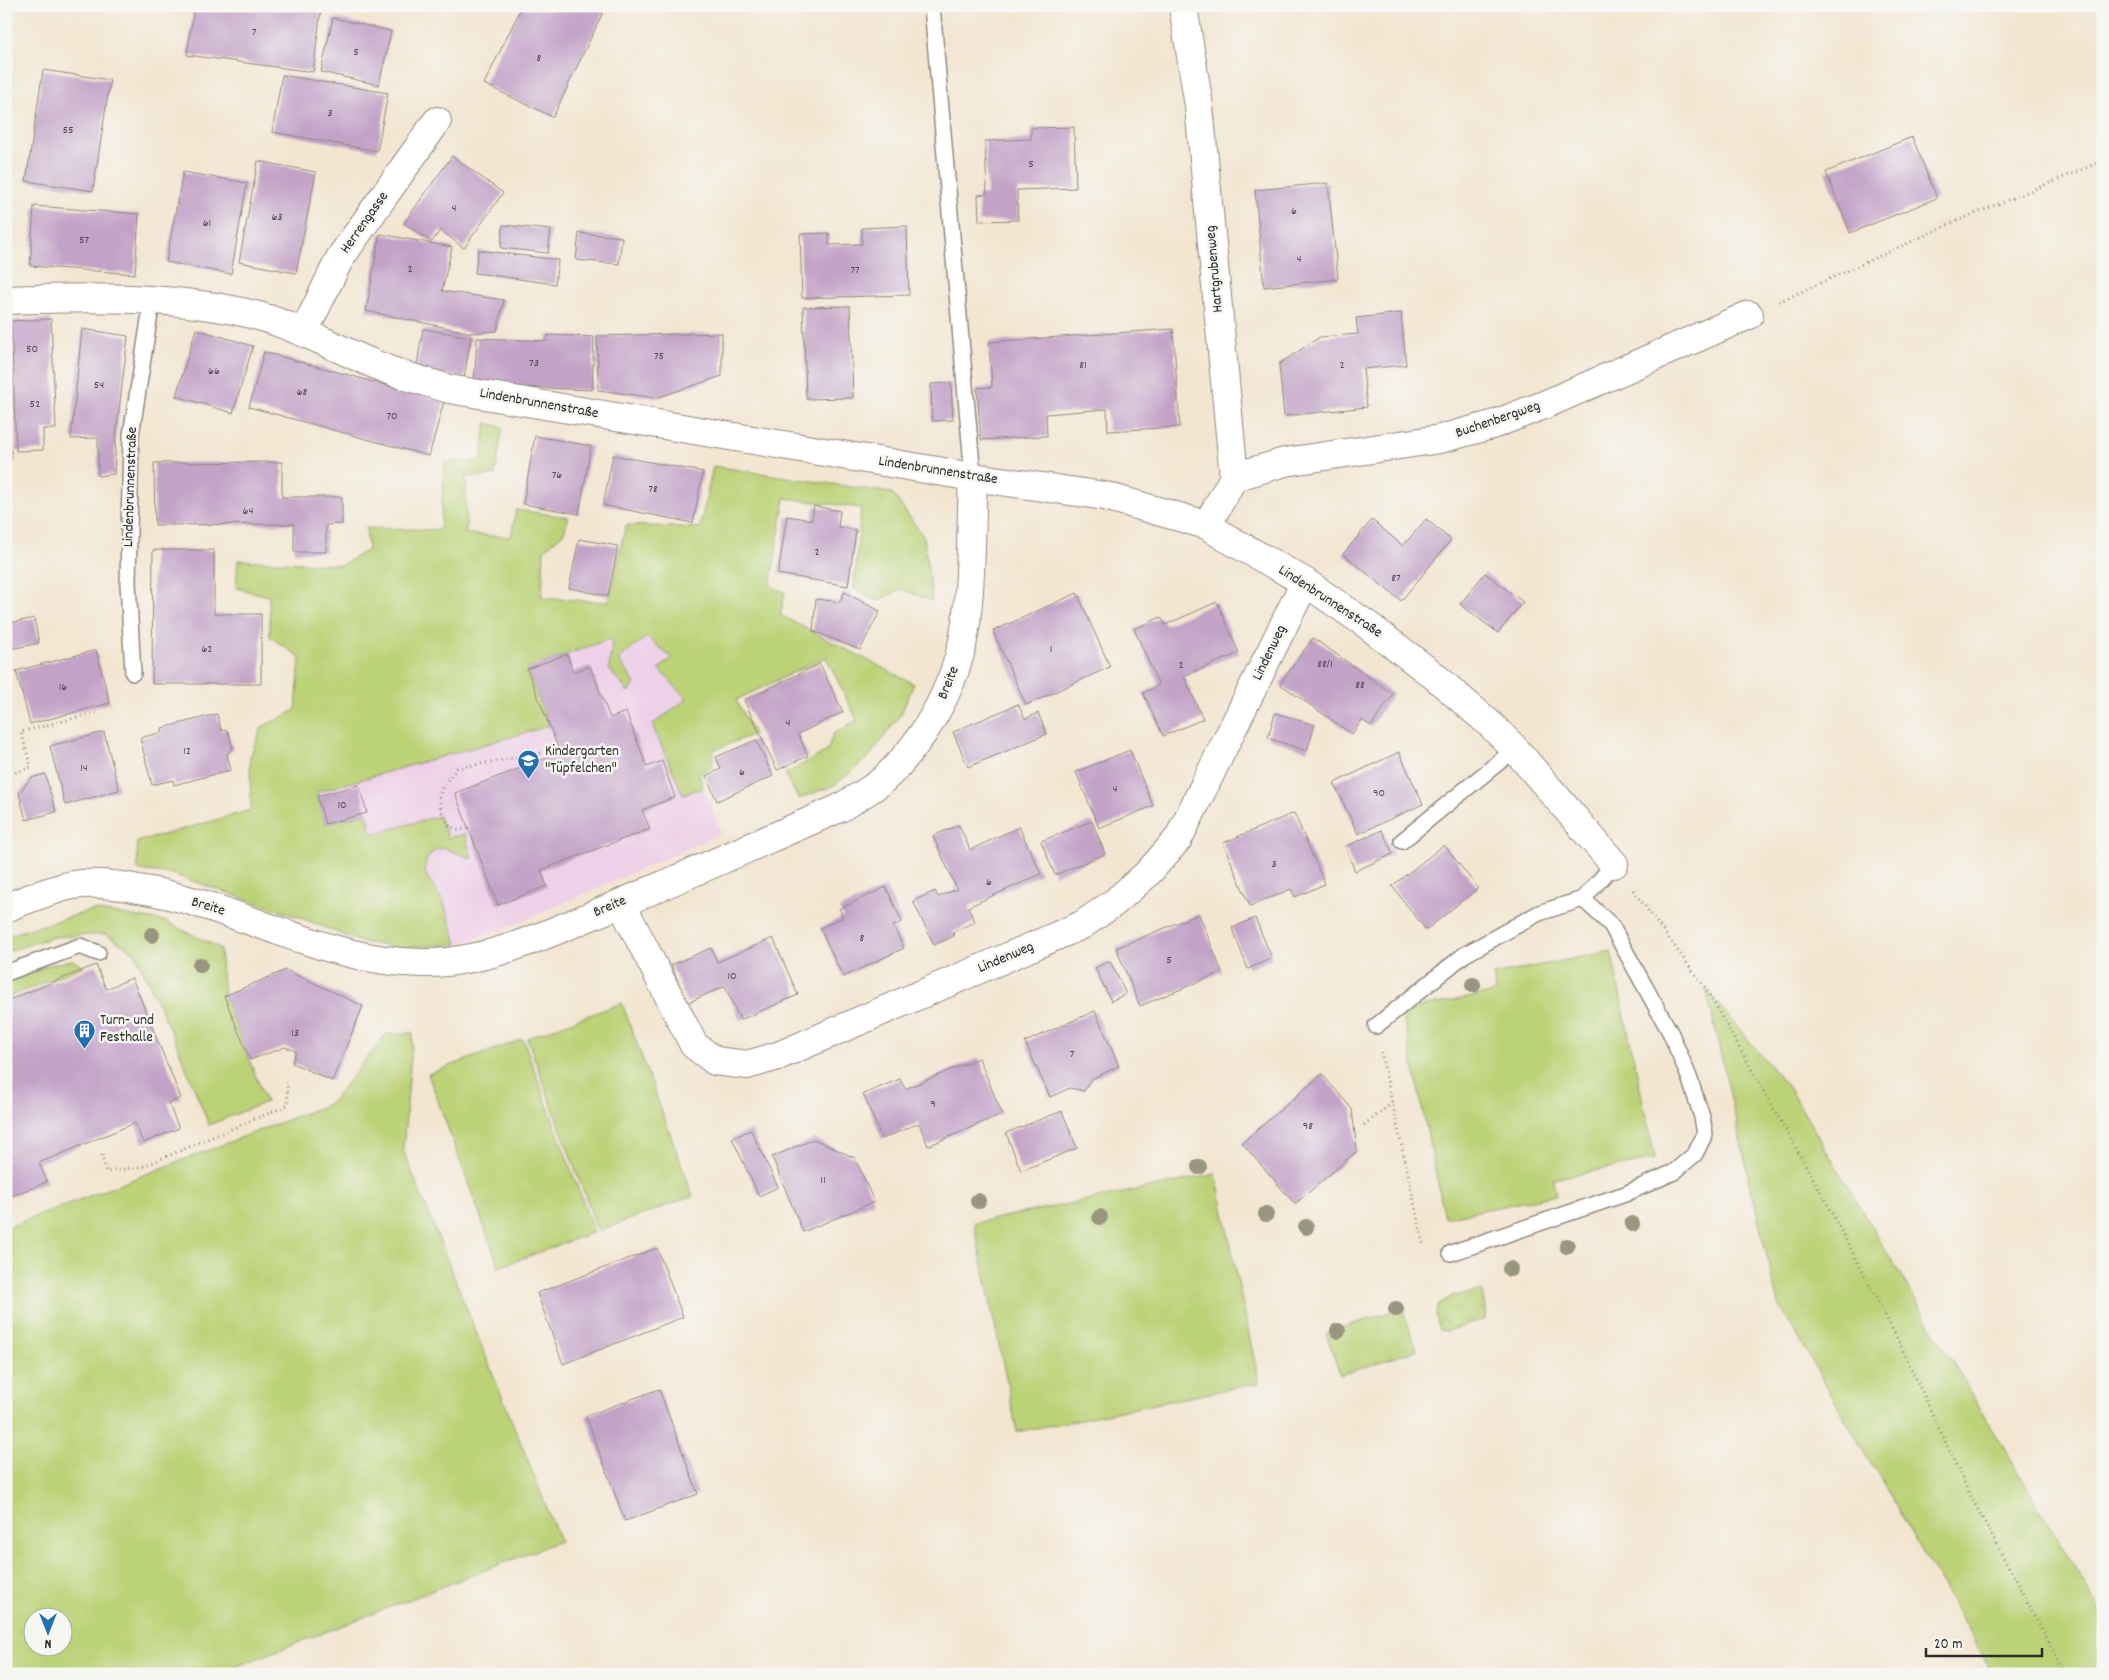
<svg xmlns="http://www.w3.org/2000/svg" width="2109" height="1680" font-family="Dekko,sans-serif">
<defs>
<pattern id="park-crowns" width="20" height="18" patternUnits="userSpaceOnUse" patternTransform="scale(1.25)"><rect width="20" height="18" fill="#bbd276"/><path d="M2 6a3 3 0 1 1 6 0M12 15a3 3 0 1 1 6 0" fill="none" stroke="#a1b466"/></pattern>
</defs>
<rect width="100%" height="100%" fill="#f6f6f2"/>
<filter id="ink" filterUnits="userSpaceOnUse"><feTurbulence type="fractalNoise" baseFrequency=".02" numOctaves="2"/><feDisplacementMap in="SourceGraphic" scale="10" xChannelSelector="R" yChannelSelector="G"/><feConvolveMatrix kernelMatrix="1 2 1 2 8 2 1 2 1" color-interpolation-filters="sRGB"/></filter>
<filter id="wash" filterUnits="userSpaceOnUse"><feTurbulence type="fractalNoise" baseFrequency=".0096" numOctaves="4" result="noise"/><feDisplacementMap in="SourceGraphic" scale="20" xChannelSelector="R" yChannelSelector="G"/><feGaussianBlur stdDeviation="1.12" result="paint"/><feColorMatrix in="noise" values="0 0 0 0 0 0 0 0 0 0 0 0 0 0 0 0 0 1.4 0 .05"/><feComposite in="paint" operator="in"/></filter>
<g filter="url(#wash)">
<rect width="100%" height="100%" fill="#f3e6d1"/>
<path fill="#eed0e8" d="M658,620L712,767L699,773L703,788L722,833L500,931L457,944L403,948L361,942L299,917L172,874L138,870L137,842L549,726L527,669Z"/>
<path fill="#bbd276" stroke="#737e50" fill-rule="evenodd" d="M486,423L503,427L495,475L466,477V534L511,537L516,510L569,517L564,532L544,550L542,598L608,602L626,525L700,528L713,466L892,493L924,537L932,601L901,589L877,601L854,588L861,508L785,498L770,586L785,592L780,615L914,684L901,714L870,756L835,785L798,799L785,774L827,751L833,734L857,720L826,657L736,700L754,734L714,750L712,767L699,773L703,788L683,794L652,725L687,699L659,669L672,658L647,637L618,659L635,684L628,692L609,669L612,644L609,639L527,669L549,726L317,792L325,824L367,813L372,834L439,816L448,838L465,834L472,859L445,848L434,850L426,861L425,873L444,903L457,944L403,948L361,942L299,917L172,874L138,870L137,842L251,810L250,757L262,727L296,710L300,657L270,637L269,596L236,588L238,560L341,565L368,550L366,528L440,530L445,462L481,461Z
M93,910L164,921L220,948L224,996L266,1102L209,1125L176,1043L135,953L106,934L53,937L6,952V936Z
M1611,951L1655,1159L1553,1179L1556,1195L1445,1218L1402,1011L1496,992L1493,975Z
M72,960L84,966L6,998V978L36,968Z
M1706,989L1791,1091L2103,1615V1674H1993L1777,1301Z
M622,1003L693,1196L598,1231L527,1038Z
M413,1033L403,1150L560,1541L217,1674H6V1228L331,1103L386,1034ZM32,1618H62V1648H32Z
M523,1039L594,1232L499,1267L428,1074Z
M1216,1174L1259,1383L1017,1432L974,1223Z
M1402,1308L1417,1350L1340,1375L1326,1333Z"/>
<path fill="url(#park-crowns)" stroke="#737e50" d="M1482,1291L1486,1313L1484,1320L1447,1331L1439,1330L1436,1315L1439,1304L1452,1296Z"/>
<g id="blocks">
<path fill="#c2a3c7" d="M194,6H297L321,9L313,72L187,55Z
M522,6H606L553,117L484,84Z
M333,18L391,31L379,85L321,72Z
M43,70L110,80L93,191L26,181Z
M282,75L388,93L377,151L272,132Z
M1074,127L1076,188L1017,190L1018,220L979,221L978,195L987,194L985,141L1031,139V128Z
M1912,137L1937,198L1850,233L1826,172Z
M452,156L503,193L464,248L440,230L432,242L404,223Z
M258,161L316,172L296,273L239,262Z
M183,172L247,183L231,274L166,262Z
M1328,183L1338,279L1264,287L1255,190Z
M6,198H9L8,218H6Z
M34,206L139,214L135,274L30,266Z
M503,225L551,230L548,253L501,248Z
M907,226L909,295L802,298L800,234L829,233V245L862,244V228Z
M579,233L622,237L619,264L576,260Z
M380,234L452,247L442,291L504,300L497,331L472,333L366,311Z
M478,250L558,260L555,284L475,273Z
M850,306L853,398L806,399L803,307Z
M1401,313L1406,365L1363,369L1367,407L1284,416L1279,364L1320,337L1358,334L1356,318Z
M51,319L56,429H43V450L16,451L11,321Z
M82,329L128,336L116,435L114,474L98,476V438L71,439Z
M196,329L253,346L233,413L176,396Z
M423,329L471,337L464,378L416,370Z
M1173,329L1180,427L1108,431L1107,409L1046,414L1047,436L981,440L977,388L992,387L989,342Z
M722,333V376L656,398L598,390L597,336Z
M548,335L594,337L592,390L474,385L477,338L547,341Z
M264,352L444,401L429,456L249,407Z
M6,369H9L10,402H6Z
M951,383L953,420L932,421L931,384Z
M6,412L12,459L6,461Z
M535,436L591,446L579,514L523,504Z
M613,455L703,472L693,523L603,505Z
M282,462V497H342V524L326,525V552H294V524L155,525L154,463Z
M814,506L840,511L838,527L856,530L848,586L778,574L787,516L812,520Z
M1426,519L1451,540L1401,601L1343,554L1372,520L1403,546Z
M579,539L618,546L608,596L569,588Z
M153,550H214V614H261V684H152Z
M1485,573L1523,602L1498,633L1460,604Z
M844,592L880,611L860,650L813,631L816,599L840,602Z
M1077,593L1110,667L1026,705L993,631Z
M1217,602L1239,653L1184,676L1203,719L1163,736L1143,693L1159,685L1134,629L1161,617L1165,625Z
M34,618L39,643L6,650V624Z
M1313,638L1393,694L1371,726L1362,720L1352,734L1280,684Z
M96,650L110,703L30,724L16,671Z
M567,654L573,672L590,666L610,718L626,712L647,767L662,761L675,797L642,810L650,829L541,870L547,886L498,905L455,793L560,753L527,669Z
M820,664L843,712L798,734L808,756L777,770L744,700Z
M1018,704L1025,719L1038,713L1047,734L968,767L953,732Z
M1275,713L1315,725L1307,751L1268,738Z
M217,714L221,730L228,731L233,749L227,754L231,770L174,785L173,780L152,785L140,738L163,732L162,728Z
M104,732L119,790L65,805L50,746Z
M756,740L773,776L717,801L706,776L721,769L716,757Z
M6,741L12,763L6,765Z
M1130,750L1153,806L1099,828L1076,772Z
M1399,752L1423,804L1358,834L1334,783Z
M45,774L56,812L26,820L19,793L31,778Z
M359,785L367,813L325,824L317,796Z
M1294,813L1325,884L1295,897L1291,889L1250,906L1223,843Z
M1092,821L1105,854L1055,875L1041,841Z
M959,825L970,850L1019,827L1041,874L968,907L975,922L953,932L954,936L934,945L913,901L935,891L938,897L957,889L933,836Z
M1382,830L1393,854L1355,871L1345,847Z
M1444,845L1478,888L1426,930L1392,886Z
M886,887L902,922L893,926L904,948L843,977L820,928L843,917L839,909Z
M1199,914L1222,972L1140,1006L1116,948Z
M1255,918L1272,958L1248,969L1232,928Z
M773,938L798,995L740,1020L725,986L687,1003L671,965L711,948L717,962Z
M1110,961L1126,994L1111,1001L1095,968Z
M96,965L106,989L132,978L181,1098L168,1103L179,1128L143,1143L135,1123L39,1163L47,1182L6,1198V1001Z
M286,970L363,1006L332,1081L292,1063L296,1051L285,1047L250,1060L224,996Z
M1095,1011L1119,1066L1091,1079L1084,1091L1070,1088L1050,1097L1025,1042Z
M979,1058L1002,1114L928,1146L919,1123L882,1139L863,1094L900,1079L905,1089Z
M1322,1074L1352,1109L1357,1151L1295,1204L1242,1143Z
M1062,1111L1077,1148L1021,1171L1006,1133Z
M751,1130L778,1187L759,1196L732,1138Z
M814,1139L855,1158L874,1202L803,1232L772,1157Z
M657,1248L683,1317L563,1364L537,1293Z
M659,1389L698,1494L625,1521L586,1416Z"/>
</g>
</g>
<g filter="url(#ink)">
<use href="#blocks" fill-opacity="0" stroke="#8f887e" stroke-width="1"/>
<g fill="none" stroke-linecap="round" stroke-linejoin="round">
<defs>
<path id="lane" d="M932,6L973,477
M133,673L128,583L131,435L152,301
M1402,841L1515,749
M6,973L80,946L98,953
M1376,1026L1464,955L1539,913L1583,899
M1451,1253L1625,1194L1674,1172L1695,1154L1705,1134L1702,1117L1689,1077L1671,1034L1611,925L1583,899L1614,864"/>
<path id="street" d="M1183,6L1199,106L1234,477L1207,525
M6,300C87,297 184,295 262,317C303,329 341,351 381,367C403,376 427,382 449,389L973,477L1105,496L1207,525L1225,537L1305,582L1366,624L1432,674L1491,725L1515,749L1614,864
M304,332L340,258L437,121
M1234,477L1285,462L1440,439L1492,425L1544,405L1749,315
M621,903L694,1045L715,1061L747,1065L778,1056L1082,925L1115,902L1147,874L1178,839L1305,582
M6,908C21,901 57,888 73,885C94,882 118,885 139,889C237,904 327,965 428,963C490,962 549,933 605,910C684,877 761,842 840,808C854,799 872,790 884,779C929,737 962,675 967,613C972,568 971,522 973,477"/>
</defs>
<use href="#lane" stroke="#8f887e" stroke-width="18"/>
<use href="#street" stroke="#8f887e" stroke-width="30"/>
<path stroke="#8f887e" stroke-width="3" stroke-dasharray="1 4" stroke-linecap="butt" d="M1779,302L1952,223L2103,161
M6,776L31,767L21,732L99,712
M468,828L458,830L449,826L442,812L439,799L442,787L457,768L547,752
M1633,890L1706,989L1822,1194L1898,1340L1969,1493L2066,1674
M1381,1052L1424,1247
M1364,1125L1392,1103
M102,1155L106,1172L144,1166L288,1105L287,1082"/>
<use href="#lane" stroke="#fff" stroke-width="15"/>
<use href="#street" stroke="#fff" stroke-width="28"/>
</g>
<g fill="#999680">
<circle cx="152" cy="935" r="8"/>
<circle cx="200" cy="965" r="8"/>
<circle cx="1473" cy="985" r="8"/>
<circle cx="1199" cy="1167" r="8"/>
<circle cx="978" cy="1201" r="8"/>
<circle cx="1266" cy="1214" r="8"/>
<circle cx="1100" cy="1217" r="8"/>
<circle cx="1632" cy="1224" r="8"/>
<circle cx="1306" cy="1227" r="8"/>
<circle cx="1567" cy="1246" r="8"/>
<circle cx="1510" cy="1269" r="8"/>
<circle cx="1396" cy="1309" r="8"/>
<circle cx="1338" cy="1331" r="8"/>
</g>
</g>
<defs>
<symbol id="school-pin" viewBox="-11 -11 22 30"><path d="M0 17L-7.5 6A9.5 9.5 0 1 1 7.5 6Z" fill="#1f6fb2" stroke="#f6f6f2"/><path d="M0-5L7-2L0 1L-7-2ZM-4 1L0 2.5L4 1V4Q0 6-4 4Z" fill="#fff"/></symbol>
<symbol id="building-pin" viewBox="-11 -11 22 30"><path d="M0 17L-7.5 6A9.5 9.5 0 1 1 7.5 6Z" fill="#1f6fb2" stroke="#f6f6f2"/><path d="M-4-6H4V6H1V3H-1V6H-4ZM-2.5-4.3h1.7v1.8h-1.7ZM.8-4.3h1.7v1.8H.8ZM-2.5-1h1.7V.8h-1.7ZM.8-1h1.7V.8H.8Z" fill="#fff"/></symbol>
</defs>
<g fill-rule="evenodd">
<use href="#school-pin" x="516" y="748" width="25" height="34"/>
<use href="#building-pin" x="72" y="1018" width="25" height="34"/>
</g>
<g text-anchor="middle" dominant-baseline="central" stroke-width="5" stroke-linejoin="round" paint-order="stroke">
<g font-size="12" fill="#514952">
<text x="254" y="32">7</text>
<text x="356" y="52">5</text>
<text x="539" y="58">8</text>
<text x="330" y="113">3</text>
<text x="68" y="130">55</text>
<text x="1031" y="164">5</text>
<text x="454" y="208">4</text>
<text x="1294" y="211">6</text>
<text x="277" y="217">63</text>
<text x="207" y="223">61</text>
<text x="84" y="240">57</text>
<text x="1299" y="259">4</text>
<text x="410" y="269">2</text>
<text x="855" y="270">77</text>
<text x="32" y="349">50</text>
<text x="659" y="356">75</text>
<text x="534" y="363">73</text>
<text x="1083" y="365">81</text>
<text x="1342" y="365">2</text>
<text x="214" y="371">66</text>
<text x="99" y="385">54</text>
<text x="302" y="392">68</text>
<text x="35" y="404">52</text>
<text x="392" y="416">70</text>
<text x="557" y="475">76</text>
<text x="653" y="489">78</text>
<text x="248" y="511">64</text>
<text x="817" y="552">2</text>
<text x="1396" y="578">87</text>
<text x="207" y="649">62</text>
<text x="1051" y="649">1</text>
<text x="1325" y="664">88/1</text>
<text x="1181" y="665">2</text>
<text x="1360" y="685">88</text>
<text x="63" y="687">16</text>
<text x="788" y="723">4</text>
<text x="187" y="751">12</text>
<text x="84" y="768">14</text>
<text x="742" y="772">6</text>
<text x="1115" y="789">4</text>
<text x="1379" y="793">90</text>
<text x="342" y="805">10</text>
<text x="1274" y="864">3</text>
<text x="989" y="882">6</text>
<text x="862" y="938">8</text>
<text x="1169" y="960">5</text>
<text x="732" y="976">10</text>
<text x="295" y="1033">13</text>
<text x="1072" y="1054">7</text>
<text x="933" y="1104">9</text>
<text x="1308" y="1126">98</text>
<text x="823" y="1180">11</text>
</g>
<g font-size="15" fill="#2b2b2b" stroke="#f6f6f2">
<text transform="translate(365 223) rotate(-55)">Herrengasse</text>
<text transform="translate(1215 269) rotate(-95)">Hartgrubenweg</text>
<text transform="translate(539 404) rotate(10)">Lindenbrunnenstraße</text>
<text transform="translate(1498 420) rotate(-19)">Buchenbergweg</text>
<text transform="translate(938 471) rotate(9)">Lindenbrunnenstraße</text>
<text transform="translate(131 487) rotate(-88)">Lindenbrunnenstraße</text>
<text transform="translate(1330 602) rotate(33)">Lindenbrunnenstraße</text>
<text transform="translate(1270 653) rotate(-64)">Lindenweg</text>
<text transform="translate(949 683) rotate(-68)">Breite</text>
<text transform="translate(208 907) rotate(17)">Breite</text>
<text transform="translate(610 907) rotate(-23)">Breite</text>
<text transform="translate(1006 958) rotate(-23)">Lindenweg</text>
</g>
<g font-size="15" fill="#2b2b2b" stroke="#f6f6f2" text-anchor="start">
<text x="545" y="752">Kindergarten<tspan x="545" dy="17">"Tüpfelchen"</tspan></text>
<text x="100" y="1021">Turn- und<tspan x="100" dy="17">Festhalle</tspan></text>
</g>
</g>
<rect width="2109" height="1680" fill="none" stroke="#f6f6f2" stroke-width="25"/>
<g transform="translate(48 1632) rotate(180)"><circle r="24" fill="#f6f6f2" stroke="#a5a5a2"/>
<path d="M0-4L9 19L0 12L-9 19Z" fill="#1f6fb2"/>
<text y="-8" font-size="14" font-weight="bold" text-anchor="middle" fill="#2b2b2b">N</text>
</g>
<path d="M1926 1648v8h116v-8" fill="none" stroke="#2b2b2b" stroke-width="2.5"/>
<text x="1934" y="1648" font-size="15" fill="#2b2b2b" stroke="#f6f6f2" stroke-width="4" paint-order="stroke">20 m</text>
</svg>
